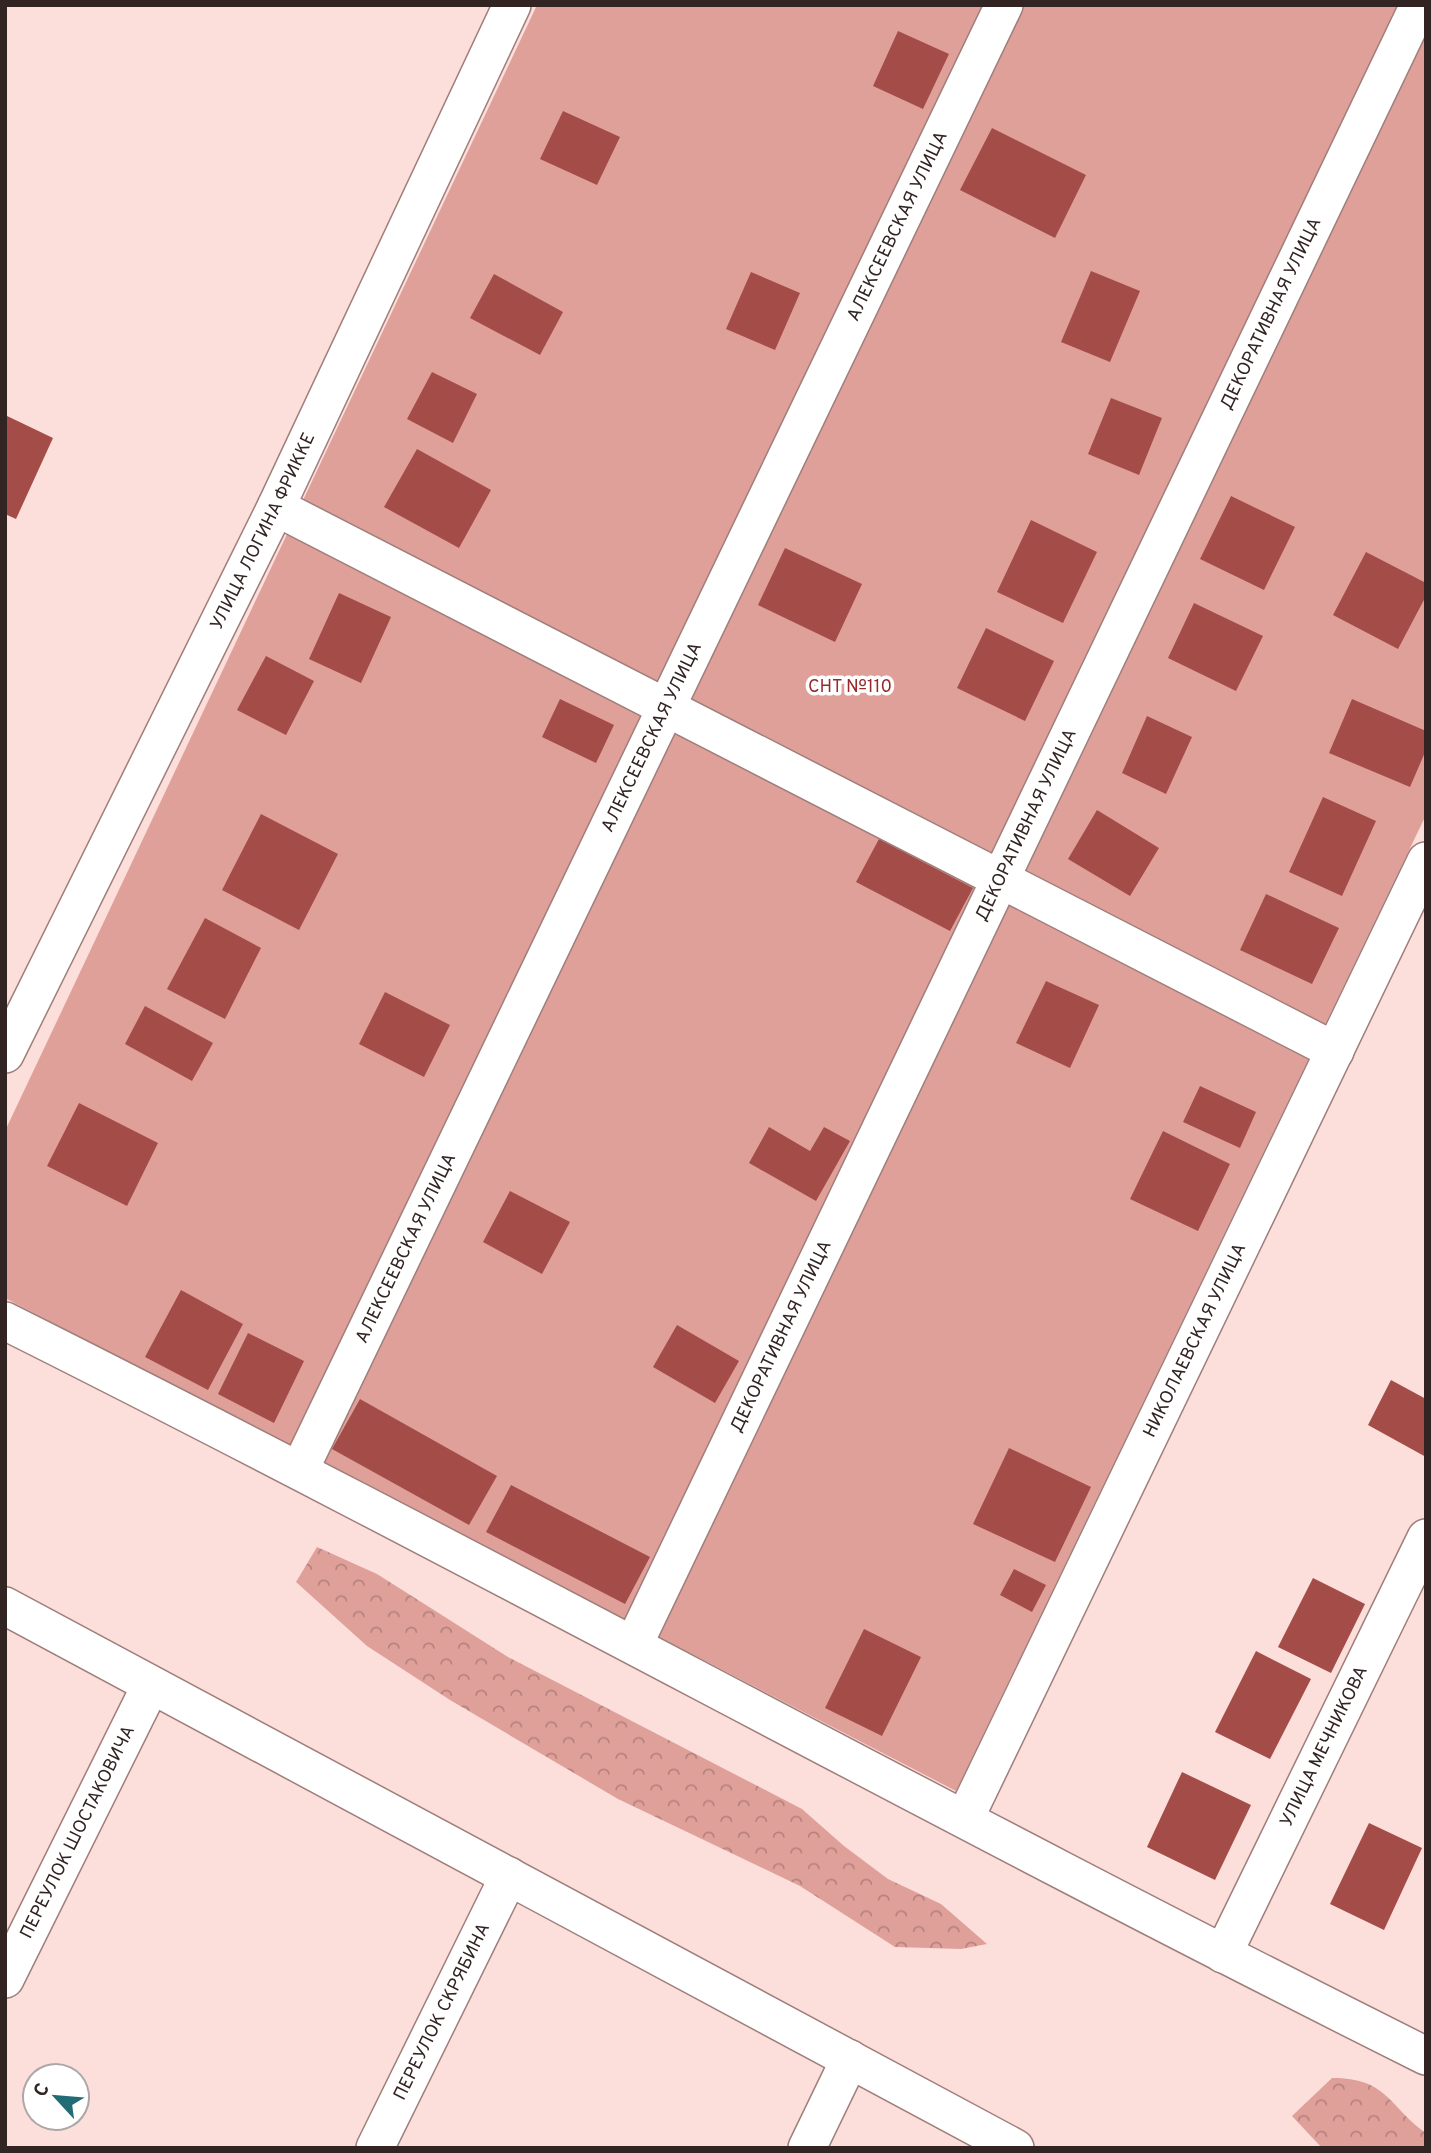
<svg xmlns="http://www.w3.org/2000/svg" width="1431" height="2153" font-family="Overpass,sans-serif">
<defs>
<pattern id="forest-crowns" width="20" height="18" patternUnits="userSpaceOnUse" patternTransform="scale(1.75)"><rect width="20" height="18" fill="#e0a09a"/><path d="M2 6a3 3 0 1 1 6 0M12 15a3 3 0 1 1 6 0" fill="none" stroke="#b6827d"/></pattern>
</defs>
<rect width="100%" height="100%" fill="#fcdedb"/>
<path fill="url(#forest-crowns)" d="M317,1547L377,1574L508,1657L802,1809L844,1846L888,1879L941,1904L987,1944L961,1949L895,1947L800,1886L618,1799L450,1700L367,1646L296,1582Z
M1332,2078C1388,2078 1388,2106 1426,2133V2148H1322L1292,2116Z"/>
<path fill="#e0a09a" d="M537,5H1426V815L956,1791L5,1298V1131Z"/>
<path fill="#a44c47" d="M898,31L949,54L923,109L873,86Z
M563,111L620,137L597,185L540,159Z
M992,128L1086,175L1055,238L960,190Z
M1091,271L1140,291L1110,362L1061,342Z
M751,272L800,293L775,350L726,329Z
M494,274L563,312L540,355L470,318Z
M432,372L477,394L453,443L407,419Z
M1111,398L1162,418L1139,475L1088,454Z
M5,415L53,438L16,519L5,514Z
M417,449L491,490L459,548L384,507Z
M1231,496L1295,527L1264,590L1200,559Z
M1031,520L1097,552L1063,623L997,592Z
M785,548L862,584L835,642L758,605Z
M1366,552L1426,583V596L1398,649L1333,615Z
M339,593L391,617L361,683L309,659Z
M1194,603L1263,636L1236,691L1168,658Z
M986,628L1054,661L1025,721L957,688Z
M266,656L314,681L286,735L237,710Z
M560,699L614,725L596,763L542,737Z
M1352,699L1426,731V750L1410,787L1329,753Z
M1147,716L1192,737L1166,794L1122,773Z
M1323,797L1376,821L1342,896L1289,872Z
M1097,810L1159,848L1130,896L1068,859Z
M261,814L338,854L299,930L222,890Z
M879,839L973,888L950,931L856,882Z
M1266,894L1339,928L1312,984L1240,950Z
M205,918L261,948L225,1019L167,989Z
M1046,981L1099,1005L1070,1068L1016,1043Z
M385,992L450,1025L424,1077L359,1044Z
M145,1006L213,1043L192,1081L125,1044Z
M1200,1086L1256,1112L1240,1148L1183,1122Z
M79,1103L158,1143L127,1206L47,1166Z
M769,1127L810,1151L824,1127L850,1141L816,1201L749,1163Z
M1163,1131L1230,1164L1198,1231L1130,1199Z
M510,1191L570,1222L542,1274L483,1242Z
M181,1290L243,1324L208,1390L145,1357Z
M677,1325L739,1361L715,1403L653,1367Z
M248,1333L304,1361L274,1423L218,1394Z
M1391,1380L1426,1399V1457L1368,1425Z
M360,1399L497,1476L469,1525L332,1449Z
M1009,1448L1091,1487L1055,1562L973,1524Z
M511,1485L650,1557L625,1604L486,1532Z
M1014,1569L1046,1585L1032,1612L1000,1595Z
M1313,1578L1365,1604L1331,1673L1278,1647Z
M864,1629L921,1657L882,1736L825,1708Z
M1256,1651L1311,1679L1270,1759L1215,1732Z
M1182,1772L1251,1805L1215,1880L1147,1847Z
M1369,1823L1422,1848L1384,1930L1330,1904Z"/>
<g fill="none" stroke-linecap="round" stroke-linejoin="round">
<defs>
<g id="minor">
<path d="M276,507L1335,1051"/>
<path id="s1" d="M5,1054L276,507L512,5"/>
<path d="M5,1321C482,1560 949,1818 1426,2056"/>
<path id="s2" d="M300,1469L1004,5"/>
<path d="M5,1606L1015,2148"/>
<path id="s3" d="M634,1644L1419,5"/>
<path id="s4" d="M965,1818L1426,861"/>
<path id="s5" d="M1223,1954L1426,1538"/>
<path id="s6" d="M5,1979L151,1685"/>
<path id="s7" d="M375,2148L509,1876"/>
<path d="M807,2148L850,2059"/>
</g>
</defs>
<use href="#minor" stroke="#9f7e7b" stroke-width="40"/>
<use href="#minor" stroke="#fff" stroke-width="37"/>
</g>
<g text-anchor="middle" dominant-baseline="central" stroke-width="7" stroke-linejoin="round" paint-order="stroke">
<g font-size="18" fill="#322423" stroke="#fff">
<text stroke="none"><textPath href="#s2" startOffset="1379">АЛЕКСЕЕВСКАЯ УЛИЦА</textPath></text>
<text stroke="none"><textPath href="#s3" startOffset="1475">ДЕКОРАТИВНАЯ УЛИЦА</textPath></text>
<text stroke="none"><textPath href="#s1" startOffset="583">УЛИЦА ЛОГИНА ФРИККЕ</textPath></text>
<text stroke="none"><textPath href="#s2" startOffset="812">АЛЕКСЕЕВСКАЯ УЛИЦА</textPath></text>
<text stroke="none"><textPath href="#s3" startOffset="908">ДЕКОРАТИВНАЯ УЛИЦА</textPath></text>
<text stroke="none"><textPath href="#s2" startOffset="245">АЛЕКСЕЕВСКАЯ УЛИЦА</textPath></text>
<text stroke="none"><textPath href="#s3" startOffset="341">ДЕКОРАТИВНАЯ УЛИЦА</textPath></text>
<text stroke="none"><textPath href="#s4" startOffset="530">НИКОЛАЕВСКАЯ УЛИЦА</textPath></text>
<text stroke="none"><textPath href="#s5" startOffset="231">УЛИЦА МЕЧНИКОВА</textPath></text>
<text stroke="none"><textPath href="#s6" startOffset="164">ПЕРЕУЛОК ШОСТАКОВИЧА</textPath></text>
<text stroke="none"><textPath href="#s7" startOffset="152">ПЕРЕУЛОК СКРЯБИНА</textPath></text>
</g>
<g font-size="18" fill="#992929" stroke="#fff">
<text x="850" y="687">СНТ №110</text>
</g>
</g>
<rect width="1431" height="2153" fill="none" stroke="#322423" stroke-width="14"/>
<g transform="translate(56 2097) rotate(296)"><circle r="33" fill="#ffffff" stroke="#ada7a7" stroke-width="2"/>
<path d="M0-5L12 26L0 18L-12 26Z" fill="#226d75"/>
<text y="-10" font-size="19" font-weight="bold" text-anchor="middle" fill="#322423">С</text>
</g>
</svg>
